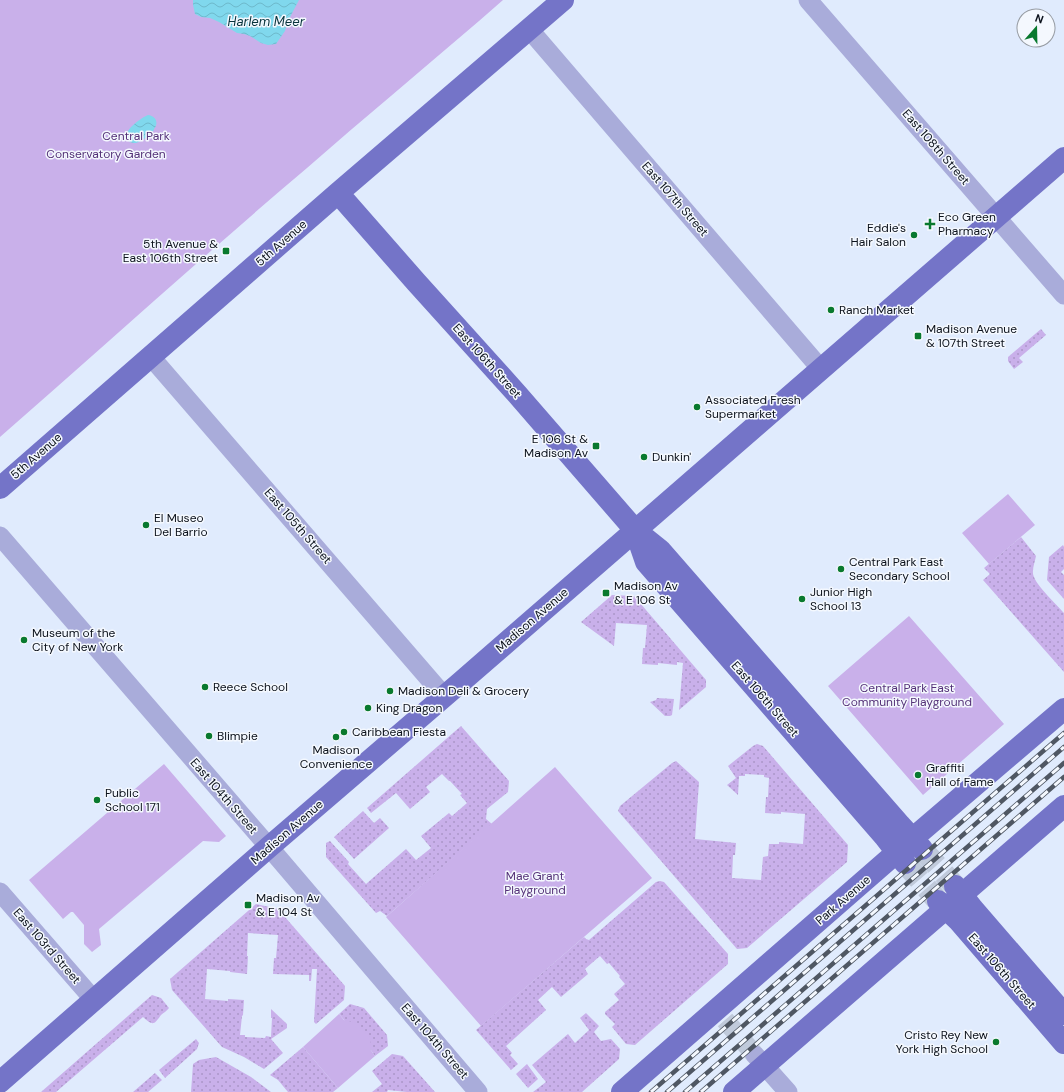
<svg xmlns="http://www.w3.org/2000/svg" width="1064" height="1092" font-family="'DM Sans',sans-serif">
<defs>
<pattern id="grass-dots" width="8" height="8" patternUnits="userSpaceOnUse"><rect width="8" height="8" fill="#c9b0ea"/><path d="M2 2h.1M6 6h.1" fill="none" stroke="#ab96c8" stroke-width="1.8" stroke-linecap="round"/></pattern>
<pattern id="water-waves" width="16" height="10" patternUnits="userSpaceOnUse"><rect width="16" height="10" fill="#80d8ed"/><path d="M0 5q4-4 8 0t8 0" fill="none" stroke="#6db8cb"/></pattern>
</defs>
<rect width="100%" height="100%" fill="#e0ebfd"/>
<path fill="url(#grass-dots)" d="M1041,329L1046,335L1019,358L1023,362L1014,369L1008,361V357Z
M1021,537L1036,556C1035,562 1031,571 1034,577C1037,586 1057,605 1064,613V672L983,580L990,574L984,568Z
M1063,545L1064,547V569L1061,572L1064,575V599L1047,580L1049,557Z
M612,595L634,596L706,680V687L679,710L683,663L677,662V665L658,663V665L642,664L643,648H645L647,625L616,623L614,646L581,622Z
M657,698L674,699L672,715L670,716H665L650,702L656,700Z
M461,726L509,781L508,792L487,809L486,819L492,824L387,916L380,911L376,913L326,857V843L330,841L349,862L348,864L366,884L406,849L416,860L431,848L421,836L449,813L452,816L467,803L460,795L462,794L450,781H449L442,774L426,787L430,792L410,809L396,793L371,813L367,808Z
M757,744L763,746L848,845L847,862L747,948L737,949L618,811L620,806L672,763L676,761L699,782L695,839L736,843L735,855H733L732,878L761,880L763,857L768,856L769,844H779V842L803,844L805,814L781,812V814L765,813L766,797H768L769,778L764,777V775L745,774V776H739L738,795L727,785L736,778L728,766L753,746Z
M363,811L374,823L380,818L389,828L354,859L334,837Z
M660,881L664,882L728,954V964L635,1045L626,1044L612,1027L615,1024L605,1014V1012L619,1000L614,994L625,984L619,977L620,976L609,963L607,964L600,956L585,969L588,974L561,997L552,987L538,1000L546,1010L506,1046L512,1053L510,1055L518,1064L511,1070L476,1030L584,937L586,939L589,940L656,882Z
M256,904L278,909L345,986L344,1000L316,1024L314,1022L317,969H312L311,981H309V975L273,974L274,958H276L278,935L248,933L247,956H248L247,974L230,972V971L207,969L205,999L228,1001V999L244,1000L243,1015L242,1016L240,1035H245V1037L265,1038L266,1036L271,1037L272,1018H271V1009L287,1024V1028L271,1039L283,1053L264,1069L244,1057L222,1047L172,990L170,979Z
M152,995L161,998L169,1008C167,1011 163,1013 161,1015C154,1025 153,1026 143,1017L56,1092H41Z
M350,1004L364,1008L387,1035L388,1046L375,1056L370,1049L339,1014Z
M586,1013L599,1026L594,1032L601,1041L611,1039L620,1049L619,1059L582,1092H533L546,1082L532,1065L568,1034L575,1043L589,1030L580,1018Z
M196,1039L199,1043L197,1049L165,1078L159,1070Z
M303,1047L338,1088L333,1092H288L278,1080L270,1075Z
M392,1054L403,1056L435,1092H407L388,1090L387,1092H372L382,1084L372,1071Z
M216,1057L251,1077L271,1092H191L193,1064L199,1060Z
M527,1064L538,1079L528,1088L516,1074Z
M155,1073L162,1080L148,1092H133Z"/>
<path fill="#c9b0ea" d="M0,0H503L479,21C422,70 364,118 307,168C203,256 102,348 0,437Z
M1008,494L1035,525L989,564L962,533Z
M909,616L1004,724L923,795L828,686Z
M164,764L226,836L219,842L203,841L99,929L101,945L92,952L84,944V925L73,912H71L63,919L29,880Z
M555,767L652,878L481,1026L386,917Z
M339,1014L344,1020L357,1023L371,1039L370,1049L375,1056L338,1088L303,1047Z"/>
<path fill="url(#water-waves)" d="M193,0H299L288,21L285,31L276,44L268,45L261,43L250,36L244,34L237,33L219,22L210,18L201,17L195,14L193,5Z
M148,115C156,116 159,123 154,129V130C149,135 143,141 136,143C134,143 132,143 130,142C118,133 141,118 148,115Z"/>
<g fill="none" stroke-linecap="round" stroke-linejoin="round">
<path stroke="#c0cadb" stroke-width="19" stroke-dasharray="19 10" stroke-linecap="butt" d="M725,1020L755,1055"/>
<path stroke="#c0cadb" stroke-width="22" stroke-dasharray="22 11" stroke-linecap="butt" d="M922,849L955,886
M905,863L938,901"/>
<path stroke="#a9acda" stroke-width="19" d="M808,0L1064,295
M529,29L821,369
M151,357L444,696
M0,536L269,847L478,1092
M0,892L94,1000
M755,1055L788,1092"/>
<path stroke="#7474c8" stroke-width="22" d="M338,193L416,282L517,394L635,530L660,550L900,825L922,849
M0,488L338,193L563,0
M635,530L646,562L885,837L905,863
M955,886L973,909L1064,1014
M938,901L959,921L1064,1043
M0,1082L269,847L461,682L1064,158
M622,1092L912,839L1064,709
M734,1092L1064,806"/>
<defs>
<path id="rail" d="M651,1092L1064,733
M667,1092L1064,747
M685,1092L1064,763
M701,1092L1064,777"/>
</defs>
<use href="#rail" stroke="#4f5763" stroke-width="4.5"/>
<use href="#rail" stroke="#f4f8fe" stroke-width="3" stroke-dasharray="9" stroke-linecap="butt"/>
</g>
<g fill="#09792e" stroke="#f4f8fe" stroke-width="1.5">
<path d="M928 218h4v4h4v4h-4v4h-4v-4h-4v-4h4z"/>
<circle cx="914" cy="235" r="4"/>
<rect x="222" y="247" width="8" height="8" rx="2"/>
<circle cx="831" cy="310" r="4"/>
<rect x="914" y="332" width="8" height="8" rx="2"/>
<circle cx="697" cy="407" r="4"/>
<rect x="592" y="442" width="8" height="8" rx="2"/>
<circle cx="644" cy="457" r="4"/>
<circle cx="146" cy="525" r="4"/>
<circle cx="841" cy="569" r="4"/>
<rect x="602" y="589" width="8" height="8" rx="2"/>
<circle cx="802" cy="599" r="4"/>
<circle cx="24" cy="640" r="4"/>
<circle cx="205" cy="687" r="4"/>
<circle cx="390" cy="691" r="4"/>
<circle cx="368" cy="708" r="4"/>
<circle cx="344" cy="732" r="4"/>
<circle cx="209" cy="736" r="4"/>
<circle cx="336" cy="737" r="4"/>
<circle cx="918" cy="775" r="4"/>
<circle cx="97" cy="800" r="4"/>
<rect x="244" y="901" width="8" height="8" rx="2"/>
<circle cx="996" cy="1042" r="4"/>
</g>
<g text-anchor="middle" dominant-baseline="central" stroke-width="3" stroke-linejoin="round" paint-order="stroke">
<g font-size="12" fill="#543178" stroke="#f4f8fe">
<text x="136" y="136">Central Park</text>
<text x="106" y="154">Conservatory Garden</text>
<text x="907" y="688">Central Park East<tspan x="907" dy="14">Community Playground</tspan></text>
<text x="535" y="876">Mae Grant<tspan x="535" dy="14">Playground</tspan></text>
</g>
<g font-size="12" fill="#0b111b" stroke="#f4f8fe">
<text transform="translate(936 147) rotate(49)">East 108th Street</text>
<text transform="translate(675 199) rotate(49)">East 107th Street</text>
<text transform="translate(281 243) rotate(-41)">5th Avenue</text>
<text transform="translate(487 361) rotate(48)">East 106th Street</text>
<text transform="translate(36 456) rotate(-41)">5th Avenue</text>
<text transform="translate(298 526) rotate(49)">East 105th Street</text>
<text transform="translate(532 620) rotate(-41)">Madison Avenue</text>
<text transform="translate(765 699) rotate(49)">East 106th Street</text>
<text transform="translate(224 796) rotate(49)">East 104th Street</text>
<text transform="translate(287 832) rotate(-41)">Madison Avenue</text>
<text transform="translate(843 900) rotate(-41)">Park Avenue</text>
<text transform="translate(47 946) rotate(49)">East 103rd Street</text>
<text transform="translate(1002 971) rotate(49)">East 106th Street</text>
<text transform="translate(435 1041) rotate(49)">East 104th Street</text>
</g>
<g font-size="12" fill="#0b111b" stroke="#f4f8fe" text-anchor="start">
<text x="938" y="217">Eco Green<tspan x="938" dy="14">Pharmacy</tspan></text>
<text x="906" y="228" text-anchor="end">Eddie's<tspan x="906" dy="14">Hair Salon</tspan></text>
<text x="218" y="244" text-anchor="end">5th Avenue &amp;<tspan x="218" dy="14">East 106th Street</tspan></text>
<text x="839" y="310">Ranch Market</text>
<text x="926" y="329">Madison Avenue<tspan x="926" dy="14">&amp; 107th Street</tspan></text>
<text x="705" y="400">Associated Fresh<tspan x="705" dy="14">Supermarket</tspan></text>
<text x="588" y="439" text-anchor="end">E 106 St &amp;<tspan x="588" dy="14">Madison Av</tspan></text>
<text x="652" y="457">Dunkin'</text>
<text x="154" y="518">El Museo<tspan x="154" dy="14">Del Barrio</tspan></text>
<text x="849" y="562">Central Park East<tspan x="849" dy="14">Secondary School</tspan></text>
<text x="614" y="586">Madison Av<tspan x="614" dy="14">&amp; E 106 St</tspan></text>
<text x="810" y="592">Junior High<tspan x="810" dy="14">School 13</tspan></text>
<text x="32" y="633">Museum of the<tspan x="32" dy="14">City of New York</tspan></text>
<text x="213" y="687">Reece School</text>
<text x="398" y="691">Madison Deli &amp; Grocery</text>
<text x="376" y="708">King Dragon</text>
<text x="352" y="732">Caribbean Fiesta</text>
<text x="217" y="736">Blimpie</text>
<text x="336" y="750" text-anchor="middle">Madison<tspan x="336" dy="14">Convenience</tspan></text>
<text x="926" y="768">Graffiti<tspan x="926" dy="14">Hall of Fame</tspan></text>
<text x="105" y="793">Public<tspan x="105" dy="14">School 171</tspan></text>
<text x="256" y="898">Madison Av<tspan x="256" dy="14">&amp; E 104 St</tspan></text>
<text x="988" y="1035" text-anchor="end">Cristo Rey New<tspan x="988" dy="14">York High School</tspan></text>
</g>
<g font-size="13" font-style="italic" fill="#07333c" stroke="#f4f8fe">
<text x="266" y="21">Harlem Meer</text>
</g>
</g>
<g transform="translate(1036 28) rotate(20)"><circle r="19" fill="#f4f8fe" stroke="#979ca3"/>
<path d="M0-3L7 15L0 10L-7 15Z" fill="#09792e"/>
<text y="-6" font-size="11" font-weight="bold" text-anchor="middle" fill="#0b111b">N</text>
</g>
</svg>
